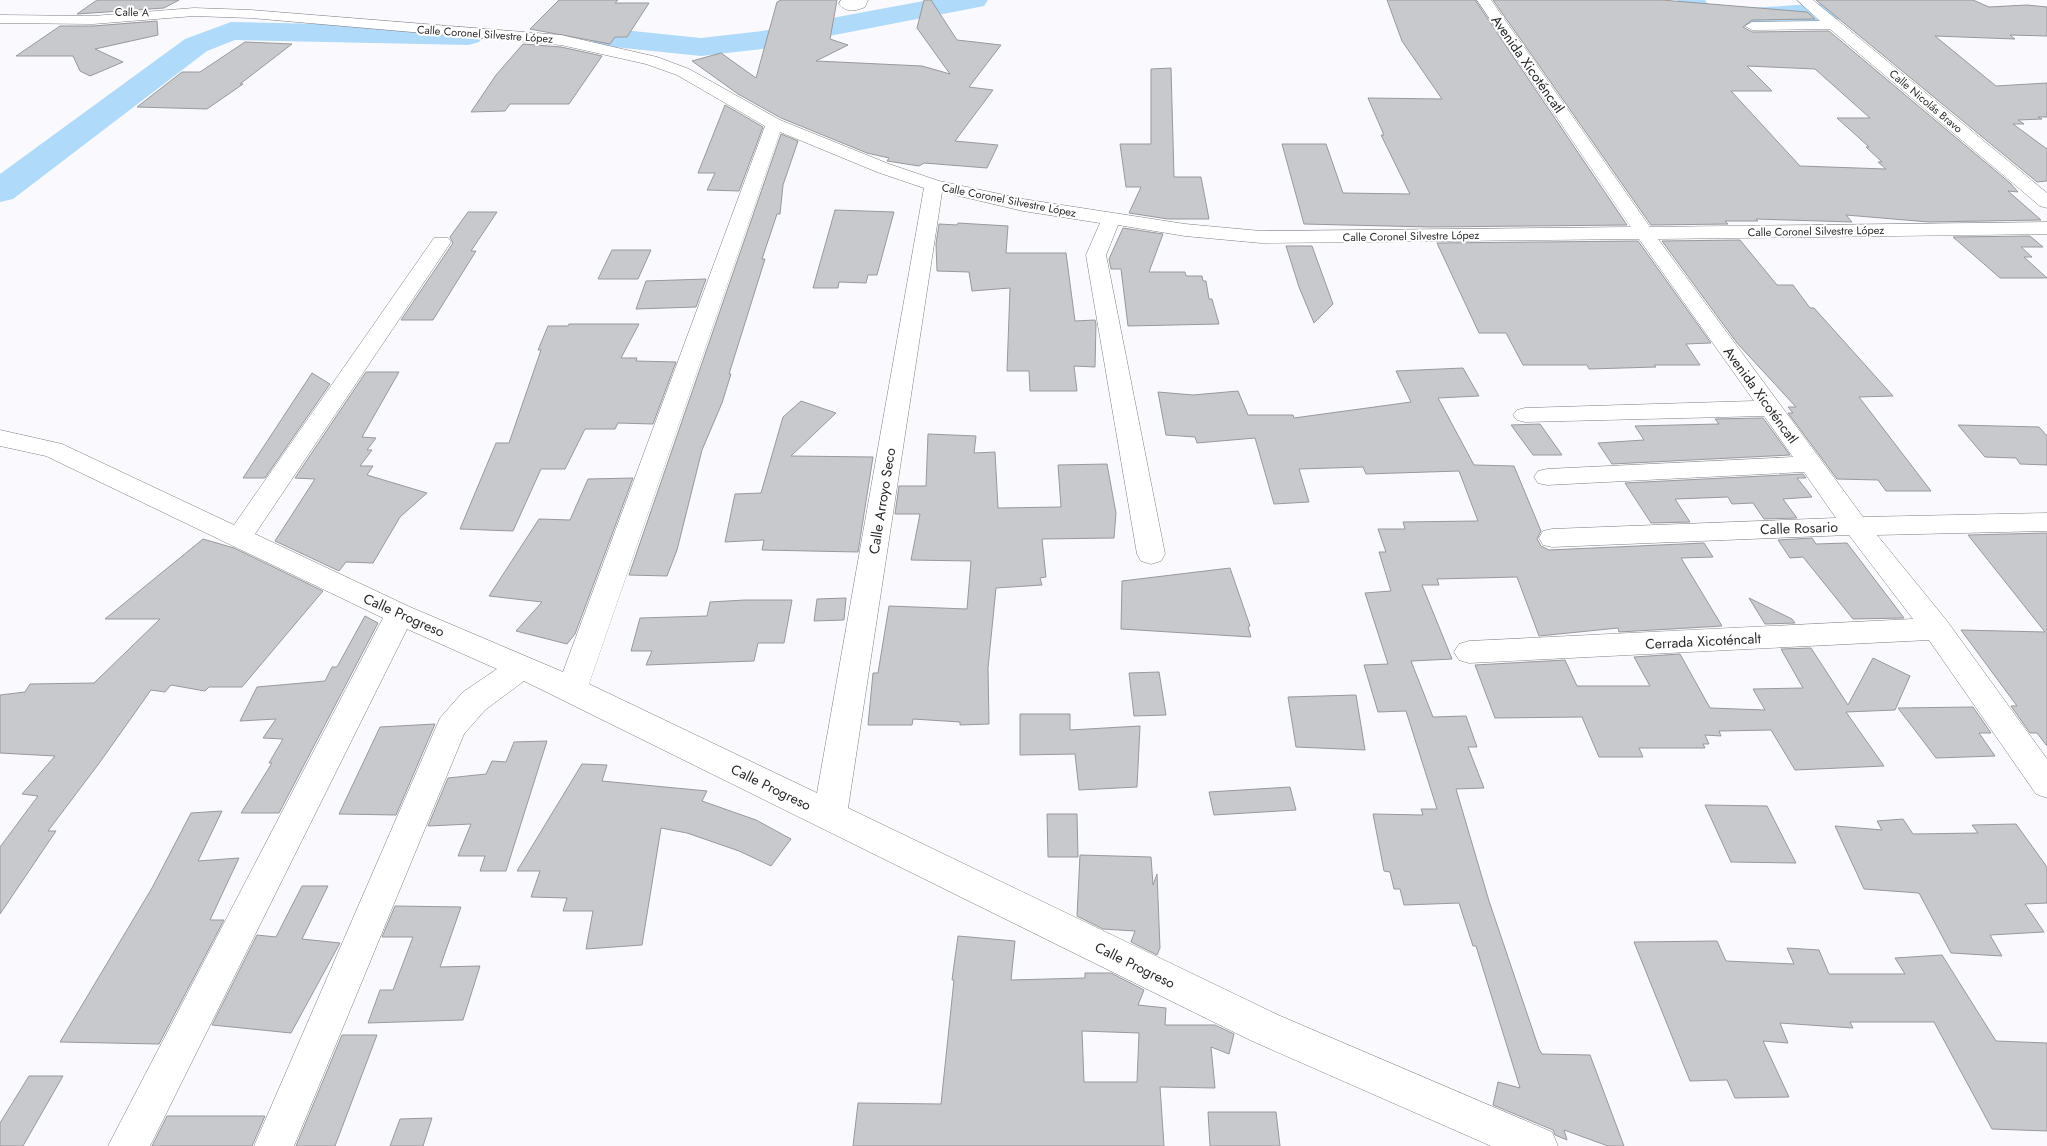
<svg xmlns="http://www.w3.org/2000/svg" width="2047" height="1146" font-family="Jost,sans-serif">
<rect width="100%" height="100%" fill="#fafafe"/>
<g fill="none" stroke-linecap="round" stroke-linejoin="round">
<path fill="#afdaf9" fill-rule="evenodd" d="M929,0H988L984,6L974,8L762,49L701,56L604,46L594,43L589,37L594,31L604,28L701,38L762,31Z
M1677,0H1705L1709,6C1763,11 1815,2 1869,0C1929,0 1987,8 2047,16V34C1995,26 1941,13 1888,15C1823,18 1754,36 1690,20Z
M231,22L469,27L479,30L484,36L479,42L469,45L235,40L207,51L13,199L0,202V174L185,39Z"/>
</g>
<path fill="#c8c9cd" stroke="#97999c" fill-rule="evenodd" d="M97,0H179L164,8L77,14Z
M559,0H618L615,3H649L627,37H615L610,44L530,29Z
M781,0H837L830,39L848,45L816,61L922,66L950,74L917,28L924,0H931L957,40L1001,45L969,87L993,90L955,141L998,145L987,168L924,163L919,166L887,161L889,158L867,153L781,118L738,94L692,61L721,53L756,78L777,2Z
M1387,0H1475L1627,225L1430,227L1304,224L1282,144H1326L1343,193L1410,194L1381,135H1384L1368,98L1442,99L1402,41Z
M1493,0H1662L1807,12L1815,19L1752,20L1743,27L1752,32L1829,31L2010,183L2018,192L2008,191L2041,220L1929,222L1846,215L1852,222L1756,219L1758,221H1725L1728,224L1651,225ZM1747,66L1815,69L1870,118H1837L1869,147H1866L1882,162H1878L1886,169L1800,166L1731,91H1772Z
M1816,0H1973L1989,7L2027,5L2047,7V36L2010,35L2015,39L1935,36L1996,86L2047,83V117H2038L2042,119L2018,120L2024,124H2013L2047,149V181L2037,182Z
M157,21L158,35L95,49L123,62L90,76L80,71L73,56H16L60,26H93Z
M245,42L292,44L240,84H243L207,109L137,107L182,72H200Z
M523,44L561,47L602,56L569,104H510L505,111L471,112L496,75Z
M1171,68L1174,177H1201L1209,219H1168L1129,213L1141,187H1126L1120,144H1151V69Z
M725,105L763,127L739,191L707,190L715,173H698Z
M781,134L798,141L783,185L780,214H777L762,259H765L729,374H731L722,403L702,450L677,550L667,576L629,575Z
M835,210L894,212L877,275H868L866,283L839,282L838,288H813Z
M468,212H497L471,251H476L433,320H401L453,243L450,237Z
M958,223L1008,226L1006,253H1066L1075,321L1095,320L1096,324L1095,367L1074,366L1077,391H1030L1029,371H1007L1010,288L972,291L969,272L937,271L936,244L939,224L957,225Z
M1123,228L1163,234L1149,272H1185L1186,276H1202L1203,281H1206L1209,299H1212L1219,324L1128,326L1121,269H1111L1109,259Z
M2030,236L2043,247H2021L2032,257H2024L2047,278H2000L1953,237Z
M1740,240L1777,285H1793L1810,308H1814L1893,396L1859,397L1931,491H1886L1878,480L1837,479L1788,413H1793L1788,407H1796L1737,343L1662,241Z
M1638,241L1711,343L1686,344L1700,365H1654L1656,367L1589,369L1587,365H1523L1506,333H1479L1437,243Z
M1286,246H1312L1333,304L1314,323L1299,287Z
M612,250H651L638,279H598Z
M706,279L696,307L636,309L646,281Z
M569,324H639L621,358H637L636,361L676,362L653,424L618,423L615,429H585L565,469H541L513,531L460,529L496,443H509L541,350H538L548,326H568Z
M1463,368L1479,396L1438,398L1474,465L1514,466L1541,531L1537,539L1541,546L1549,550L1704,543L1713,557L1681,558L1722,626L1619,632L1618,628L1539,636L1517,577L1437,579L1439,585H1422L1452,659L1411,661L1433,717L1466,716L1477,747H1468L1484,788L1456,789L1489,901L1539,1049L1542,1054L1590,1055L1624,1146H1608L1564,1130L1567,1140L1555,1135L1553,1130L1493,1105L1498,1082L1520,1088L1476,946H1473L1459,903L1404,905L1400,889H1394L1390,872L1384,871L1373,814L1423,815L1421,809H1437L1406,711L1378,712L1364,665L1388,664L1365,593L1391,591L1379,552H1386L1378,529H1405L1403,522L1478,521L1459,471L1366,474L1363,467L1299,469L1309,502L1274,504L1255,438L1197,443L1195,437L1166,435L1158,392L1193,395L1238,391L1248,415H1293L1294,418L1411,402L1396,371Z
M366,372H399L362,437L376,438L367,450H372L360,466H373L367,475L427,493L400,517L373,563L346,562L339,571L275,541L315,479L295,478Z
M312,373L330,384L265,478H243Z
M801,401L836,413L791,456L873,457L858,552L762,550L764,540L725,542L735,494L761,493L783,417Z
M1763,418L1790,455L1612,464L1598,443L1644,440L1635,426L1719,424L1715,419Z
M1540,424L1562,455H1533L1511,425Z
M1958,425L2039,427L2047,436V465L2020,464L2016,458L1985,457Z
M928,434L976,436L974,453L995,452L998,508L1061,507L1058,465L1107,464L1116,513L1114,538L1042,539L1046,577L1040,578L1042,585L996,588L988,668L989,724L960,725V722L913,719L912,725H868L873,673H878L889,606L967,609L971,561L911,560L920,514H895L899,486H926Z
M1803,474L1806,478H1797L1812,497L1783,499L1797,518L1764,519L1753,503L1732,504L1728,497L1675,499L1690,522L1651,523L1625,483Z
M633,478L575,634L567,644L516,631L542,602L489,596L539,519L570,520L588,479Z
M2047,533V746L2037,733H2030L2011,706H2017L1961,630L2045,632L1968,535Z
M1812,538L1816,544L1847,543L1904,618L1853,619L1803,557L1790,558L1778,540Z
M203,539L234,548L323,591L242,687H209L205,691L171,685L165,692L151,690L100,762L48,831H56L0,914V847L38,796L22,794L55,756L0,753V695L25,692L30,684L94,683L160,619H105Z
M1230,568L1250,626L1248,627L1251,637L1121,629L1122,581Z
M846,598L844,620L814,621L817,599Z
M1749,598L1792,619L1795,623L1765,624Z
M745,600H792L784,643H758L754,661L646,665L652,651H631L640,618L707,616L710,602Z
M365,616L378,623L279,813H241L272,763H269L283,739L263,738L276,719L240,721L257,687L325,681L332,667H337Z
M1811,648L1848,705L1873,658L1910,676L1895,710L1846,712L1884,766L1795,770L1771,730L1719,731L1721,736L1705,735L1709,744H1703L1705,748H1639L1643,757H1599L1582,717L1495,718L1475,665L1565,660L1577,686H1650L1634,657L1680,654L1710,708L1765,710L1753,689L1803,688L1781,649Z
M1159,672L1166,715L1134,716L1129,673Z
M1356,695L1365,750L1296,747L1288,697Z
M1973,707L1991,733H1979L1995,756L1936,758L1898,708Z
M1020,714H1070V730L1140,726L1137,787L1079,790L1075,754L1020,755Z
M435,724L396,815L339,814L380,727Z
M547,741L506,871H480L485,856H458L471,824L428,826L448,778L486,774L492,761L506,762L514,742Z
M582,764L607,765L602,781L707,791L702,801L756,820L791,839L771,866L739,851L687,833L661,828L642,945L586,949L593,911H563L567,898L531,897L540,871H517Z
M1290,787L1296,810L1214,815L1209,792Z
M1705,805L1767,806L1796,863L1731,862Z
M222,811L198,861L239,858L210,920H224L159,1044L60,1042L152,888L191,813Z
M1047,814H1077L1078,857H1048Z
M1903,819L1913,834L1978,833L1972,825L2016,824L2047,867V903L2025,904L2044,932L1990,935L2002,956L1951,953L1919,893L1864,889L1835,826L1882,830L1877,821Z
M1080,855L1151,857L1153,885L1157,874L1160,948L1157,955L1131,942L1135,931L1103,929L1077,916Z
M302,886H328L302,939L340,943L291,1033L212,1025L257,935L276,937Z
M395,906L461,907L440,967L480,966L463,1020L368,1023L380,990H393L413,937H382Z
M958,936L1015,941L1011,980L1085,978V973H1111L1144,990L1138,1005L1166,1008L1165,1025H1215L1234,1034L1229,1054L1211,1047L1215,1088L1160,1087L1164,1146H853L858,1103L941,1104L954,980H952ZM1082,1031L1139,1033L1137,1082H1084Z
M1717,941L1726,961L1794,964L1787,948L1819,950L1829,974H1905L1895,958L1942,955L1996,1041L2047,1043V1131L1992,1129L1934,1022H1850L1853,1028L1780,1023L1788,1043L1763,1041L1789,1097L1735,1098L1727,1080L1690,1081L1634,942Z
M342,1035H377L335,1146H296Z
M29,1076H63L23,1146H0V1123Z
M1208,1112H1276L1280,1146H1210Z
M167,1116H265L252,1146H152Z
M432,1118L423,1146H390L400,1119Z"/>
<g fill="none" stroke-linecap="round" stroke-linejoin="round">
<defs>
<path id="minor" d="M841,0H868L865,7C856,11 846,13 839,4Z
M1477,0H1491L1650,227L2047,222V234L1658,239L1863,517L2047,513V531L1877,535L1947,621L2047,759V798L2036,794L1929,640L1469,663L1459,660L1454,652L1459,644L1469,641L1913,619L1849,535L1552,547L1543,545L1539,538L1543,531L1552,529L1836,518L1804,472L1547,485L1538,483L1534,477L1538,471L1547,469L1793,457L1764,416L1525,422L1517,420L1513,415L1517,410L1525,408L1754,401L1639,239L1261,243L1185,236L1118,225L1106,255L1165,554L1161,561L1151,564L1141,561L1137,554L1086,255L1100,223L1023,211L942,192L848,808L1278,1015L1552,1132L1558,1146H1491L1252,1041L524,681L485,710L464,734L294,1146H254L440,718L463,692L497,669L407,629L150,1146H108L383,618L46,456L0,446V430L62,444L234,525L434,238H448L451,242L255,534L410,607L563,672L765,126L677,75L646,64L561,45L251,18L194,16L93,24L0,23V15L93,16L194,8L251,10L561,35L657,57L689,69L780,120L889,164L939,181L1023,199L1185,224L1261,231L1631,227ZM780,132L877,172L924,188L817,793L589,684Z
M1797,0H1813L2047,193V208L2040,206L1830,29L1752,30L1745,26L1752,22L1820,21Z"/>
</defs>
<use href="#minor" stroke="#7f7e82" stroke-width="1"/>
<use href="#minor" fill="#fff" fill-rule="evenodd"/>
</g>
<g text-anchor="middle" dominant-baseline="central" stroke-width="4" stroke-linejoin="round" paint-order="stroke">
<g font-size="11" fill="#29292b" stroke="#fff">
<text transform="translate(132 12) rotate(1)">Calle A</text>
<text transform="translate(485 34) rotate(4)">Calle Coronel Silvestre López</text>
<text transform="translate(1926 101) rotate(40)">Calle Nicolás Bravo</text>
<text transform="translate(1009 200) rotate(11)">Calle Coronel Silvestre López</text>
<text transform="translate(1816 231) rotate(-1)">Calle Coronel Silvestre López</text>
<text transform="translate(1411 236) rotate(-1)">Calle Coronel Silvestre López</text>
</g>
<g font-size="14" fill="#29292b" stroke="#fff">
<text transform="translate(1528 64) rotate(55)">Avenida Xicoténcatl</text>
<text transform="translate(1761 395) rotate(54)">Avenida Xicoténcatl</text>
<text transform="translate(882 501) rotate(-81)">Calle Arroyo Seco</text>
<text transform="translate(1799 528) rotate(-2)">Calle Rosario</text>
<text transform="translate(404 615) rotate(24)">Calle Progreso</text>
<text transform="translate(1703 641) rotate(-3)">Cerrada Xicoténcalt</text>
<text transform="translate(771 787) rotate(26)">Calle Progreso</text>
<text transform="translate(1135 965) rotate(26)">Calle Progreso</text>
</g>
</g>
</svg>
